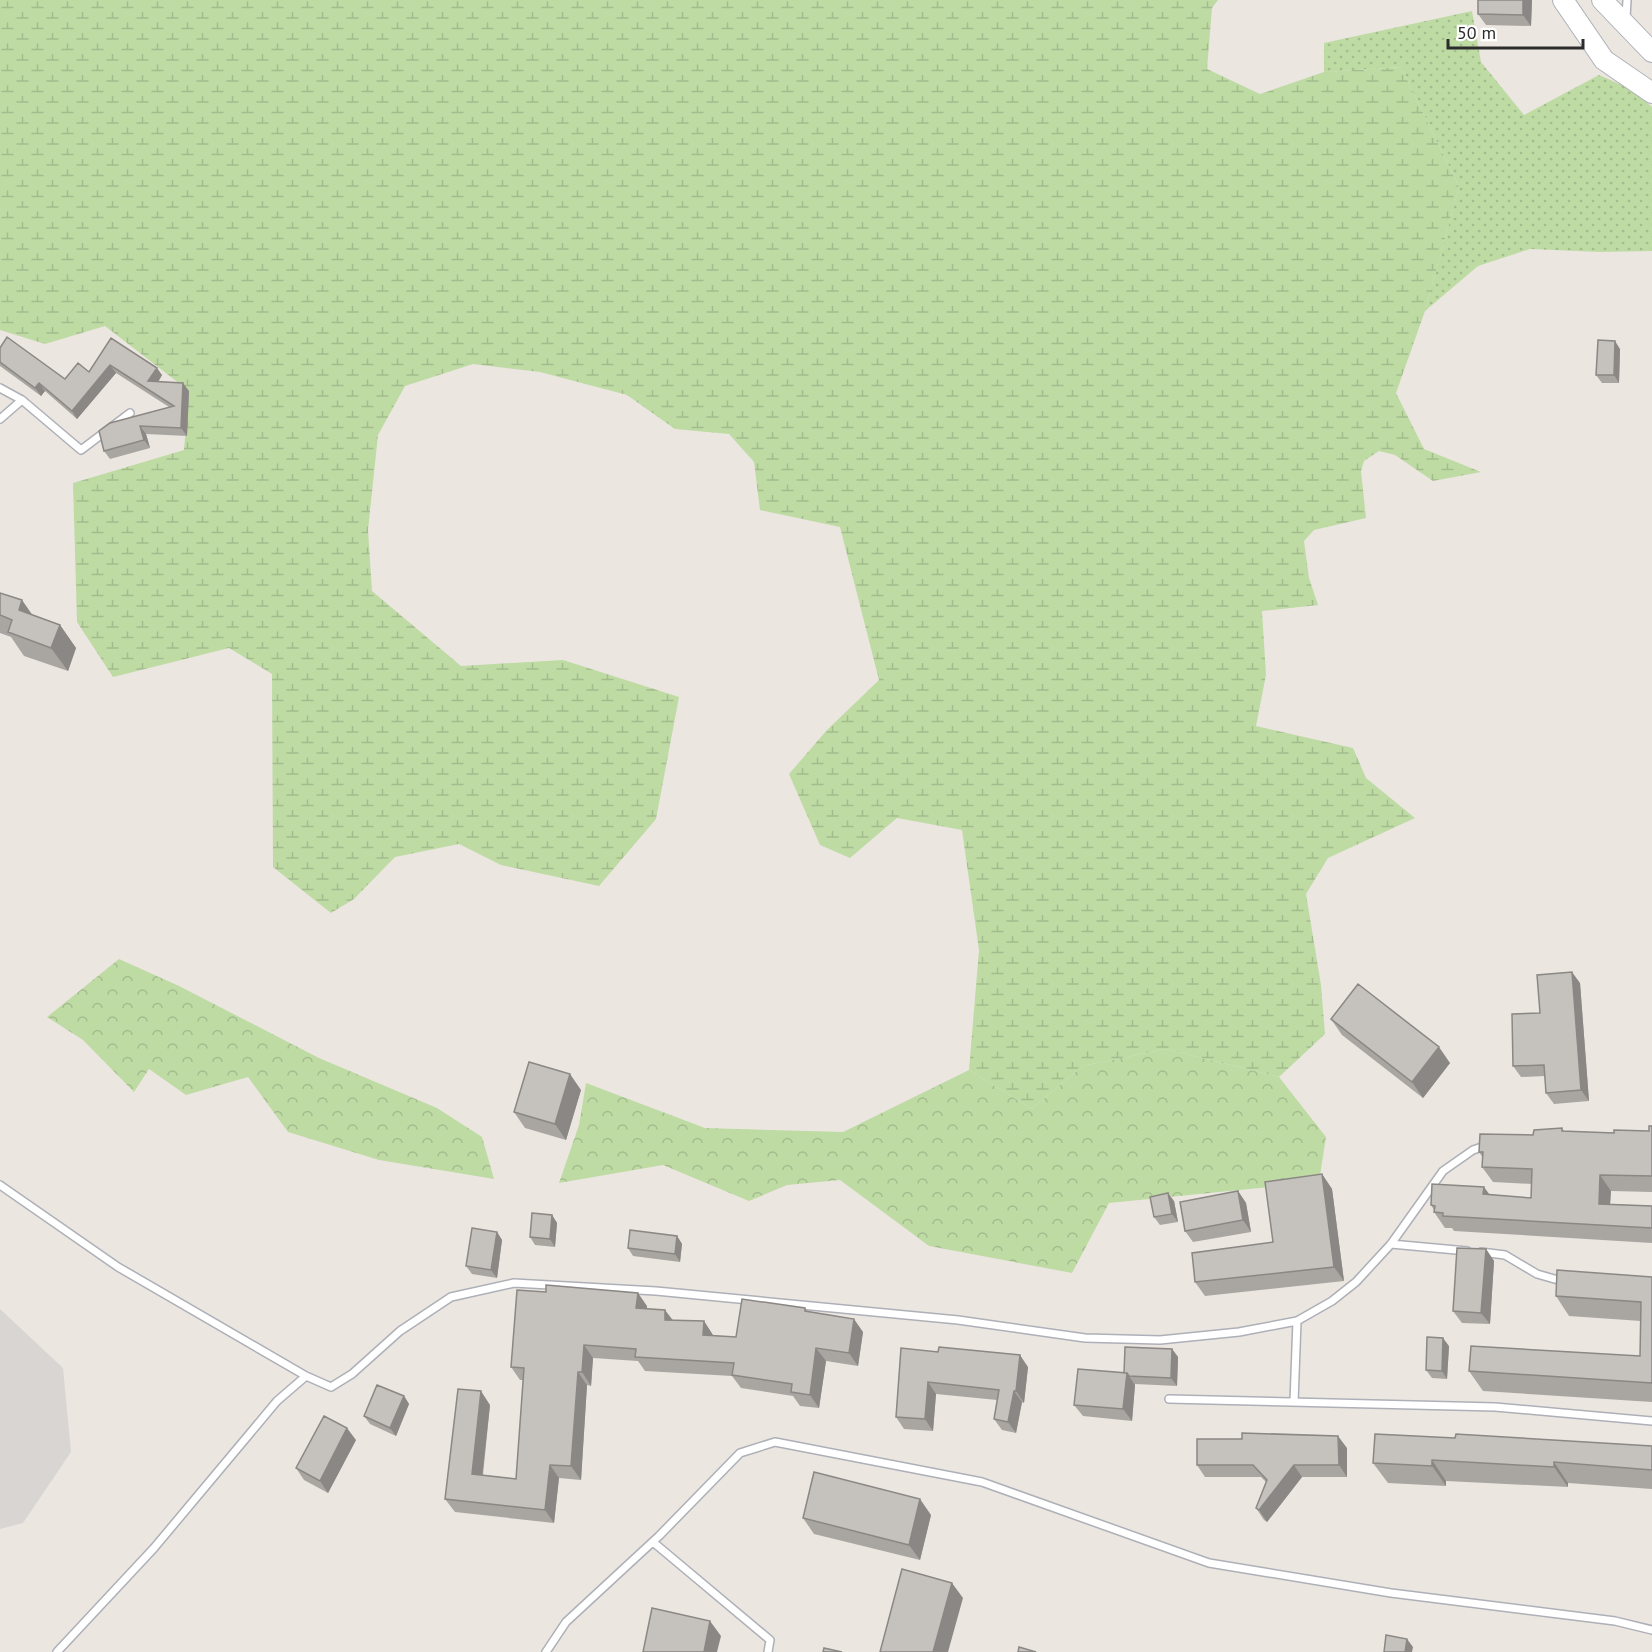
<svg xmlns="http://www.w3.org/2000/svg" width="1652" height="1652" font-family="'PT Sans',sans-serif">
<defs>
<pattern id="grass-dots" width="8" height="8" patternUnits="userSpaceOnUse" patternTransform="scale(1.5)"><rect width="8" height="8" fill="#bedba4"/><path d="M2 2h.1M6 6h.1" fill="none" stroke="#a3bc8d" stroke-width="1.8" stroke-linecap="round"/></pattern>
<pattern id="forest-crowns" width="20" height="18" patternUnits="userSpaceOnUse" patternTransform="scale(1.5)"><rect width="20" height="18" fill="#bedba4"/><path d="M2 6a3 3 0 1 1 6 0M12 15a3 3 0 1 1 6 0" fill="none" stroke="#a3bc8d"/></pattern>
<pattern id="wetland-marsh" width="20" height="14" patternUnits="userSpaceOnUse" patternTransform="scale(1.5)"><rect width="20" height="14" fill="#bedba4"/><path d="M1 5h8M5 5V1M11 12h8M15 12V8" fill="none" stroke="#a3bc8d"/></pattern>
</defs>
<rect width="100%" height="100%" fill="#ece6e1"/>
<path fill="url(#grass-dots)" d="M1472,11L1481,62L1524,115L1599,75L1633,90L1652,107V251L1601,252L1530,249L1478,266L1425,311L1459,187L1401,67L1324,72V43Z"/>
<path fill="url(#forest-crowns)" d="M119,959L179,986L319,1058L437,1108L482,1137L494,1179L379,1160L288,1132L248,1077L186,1095L149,1069L134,1092L83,1040L47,1017Z
M1166,1049L1279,1077L1326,1137L1319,1182L1109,1203L1072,1273L929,1246L840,1180L787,1185L749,1201L663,1165L559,1183L579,1125L586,1083L705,1128L843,1132L969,1070L1032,1109L1082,1066Z"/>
<path fill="url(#wetland-marsh)" d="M0,0H1218L1212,8L1207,69L1260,94L1324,72L1401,67L1459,187L1425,311L1396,393L1424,449L1481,472L1433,481L1395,455L1379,451L1364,461L1361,471L1366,518L1314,530L1304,541L1309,578L1318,605L1262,611L1266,675L1256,726L1353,748L1366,778L1415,818L1328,858L1306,894L1321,985L1325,1034L1279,1077L1166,1049L1082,1066L1032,1109L969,1070L979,950L962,830L897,818L850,858L820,845L789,774L827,730L879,680L840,527L760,510L754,462L729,434L675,429L627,395L540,372L473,364L405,386L378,435L368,530L372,591L461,666L563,660L679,697L656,819L599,886L501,865L459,844L395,857L354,899L331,913L273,867L272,674L229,648L113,677L77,622L73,483L184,450L189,391L105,326L45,344L0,330Z"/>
<path fill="#d9d5d3" d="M0,1309L63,1368L71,1452L23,1523L0,1529Z"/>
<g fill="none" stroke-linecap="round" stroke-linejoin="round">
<defs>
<path id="lane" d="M1626,18L1627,0
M0,388L22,400
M0,419L22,400L81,450L130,413
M0,1185L118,1267L306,1376L331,1387L352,1374L400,1331L451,1297L514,1283L656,1291L958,1320L1085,1338L1160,1340L1239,1332L1297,1321L1332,1301L1356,1282L1391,1244L1443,1171L1473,1150L1485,1146
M1391,1244L1467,1251
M1481,1252L1505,1255L1537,1274L1565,1282
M1169,1399L1495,1407L1652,1421
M1294,1402L1297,1321
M653,1542L770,1640L768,1652
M57,1652L154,1548L277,1401L306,1376
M546,1652L566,1622L659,1536L740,1453L775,1442L982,1482L1209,1563L1391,1593L1615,1621L1652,1630"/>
<path id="secondary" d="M1563,0L1604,60L1652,93
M1602,0L1652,52"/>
</defs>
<use href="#lane" stroke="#adb0b7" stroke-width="10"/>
<use href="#secondary" stroke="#adb0b7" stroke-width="22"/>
<use href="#lane" stroke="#fff" stroke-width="7"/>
<use href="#secondary" stroke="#fff" stroke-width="20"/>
</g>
<path fill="#a9a6a2" d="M1478,0H1532L1531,26L1486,25L1478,14Z
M111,338L162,375L158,382L189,391L187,436L146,434L150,448L110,459L104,451L169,407L116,373L77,419L45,391L41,396L0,366V348L65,379L89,372Z
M1620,349L1619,383H1602L1596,375Z
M0,593L32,615L60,625L76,648L68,671L24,656L11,637L0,633Z
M1580,983L1589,1101L1554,1104L1546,1093L1545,1076L1521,1077L1513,1066L1540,1013Z
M1331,1019L1450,1063L1423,1098L1342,1035Z
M581,1090L566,1140L525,1128L514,1112Z
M1652,1126V1192L1611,1191L1610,1204L1652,1206V1243L1454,1231L1452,1228H1445L1434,1212V1210L1431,1205L1490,1195L1531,1198L1532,1184L1493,1182L1482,1167L1483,1158L1479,1152L1533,1135L1562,1128L1564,1131L1614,1133L1649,1131Z
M1322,1174L1332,1189L1344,1281L1205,1296L1195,1282L1273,1242Z
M1238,1191L1246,1203L1251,1232L1193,1242L1185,1231Z
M1174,1201L1178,1222L1160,1225L1154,1217Z
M552,1215L557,1223L555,1247L535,1245L530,1237Z
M497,1232L502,1240L497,1278L472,1274L466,1266Z
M677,1236L682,1244L680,1262L633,1256L628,1248Z
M1486,1249L1494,1261L1490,1324L1462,1323L1453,1311Z
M1652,1277V1402L1483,1391L1469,1371L1640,1356L1641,1321L1569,1316L1556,1296Z
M546,1292L647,1306V1309L673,1320L704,1321L713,1336L736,1337L805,1308L808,1312L863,1332L858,1366L826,1361L819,1408L800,1406L793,1396L741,1388L732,1376L645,1371L638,1361L593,1358L591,1386L587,1385L581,1480L559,1478L554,1523L455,1512L445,1499L490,1405L483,1475L516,1479L523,1380H520L511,1367Z
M1449,1346L1447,1379L1432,1378L1426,1370Z
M901,1348L1028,1367L1024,1403L1022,1402L1016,1433L1002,1430L994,1419L997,1400L936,1394L933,1431L904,1429L896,1417Z
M1172,1349L1178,1357L1177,1386L1135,1384L1132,1421L1083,1416L1074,1405L1124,1373Z
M404,1396L409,1404L396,1436L370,1424L364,1416Z
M356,1440L328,1493L304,1480L296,1468Z
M1652,1446V1489L1568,1483V1487L1446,1481V1486L1388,1483L1373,1463Z
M1347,1448V1477H1302L1267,1522L1264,1520L1256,1508L1266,1482L1261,1477H1205L1197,1465Z
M931,1515L920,1560L814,1534L803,1518Z"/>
<path fill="#8a8784" d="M1523,0H1532L1531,26L1523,15Z
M1615,341L1620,349L1619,383L1614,375Z
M110,365L116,373L77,419L72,411Z
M157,368L162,375L154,389L148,381Z
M39,383L45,391L41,396L35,388Z
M183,383L189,391L187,436L181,428Z
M140,426L146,434L150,448L144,440Z
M22,600L38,623L19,610Z
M60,625L76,648L68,671L51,648Z
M1572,972L1580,983L1589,1101L1581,1090Z
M1439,1047L1450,1063L1423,1098L1412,1082Z
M570,1074L581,1090L566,1140L555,1124Z
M1322,1174L1332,1189L1344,1281L1334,1267Z
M1600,1175L1611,1191L1609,1219L1599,1204Z
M1484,1187L1495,1202L1483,1194Z
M1238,1191L1246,1203L1251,1232L1243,1220Z
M1168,1193L1174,1201L1178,1222L1172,1214Z
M552,1215L557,1223L555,1247L550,1239Z
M497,1232L502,1240L497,1278L491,1270Z
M677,1236L682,1244L680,1262L675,1254Z
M1486,1249L1494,1261L1490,1324L1481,1313Z
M638,1293L647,1306L646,1321L636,1308Z
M665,1310L675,1323L665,1320Z
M854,1319L863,1332L858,1366L849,1353Z
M704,1321L713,1335L712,1348L703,1335Z
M1443,1338L1449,1346L1447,1379L1442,1371Z
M584,1345L593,1358L591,1386L582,1372Z
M816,1348L826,1361L819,1408L810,1395Z
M1172,1349L1178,1357L1177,1386L1171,1378Z
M1020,1355L1028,1367L1024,1403L1016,1391Z
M578,1372L587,1385L581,1480L571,1466Z
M1127,1373L1135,1385L1132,1421L1123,1409Z
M928,1382L936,1394L933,1431L925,1419Z
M481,1391L490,1405L481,1487L472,1474Z
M1014,1391L1022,1402L1016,1433L1008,1422Z
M404,1396L409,1404L396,1436L390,1428Z
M347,1428L356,1440L328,1493L320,1481Z
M1338,1436L1347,1448V1477L1339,1465Z
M1432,1460L1446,1481V1486L1432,1466Z
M1554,1462L1568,1483V1487L1554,1467Z
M550,1465L559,1478L554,1523L545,1510Z
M1294,1465L1302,1477L1267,1522L1259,1510Z
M920,1499L931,1515L920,1560L909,1545Z
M952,1583L963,1598L948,1652H933Z
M710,1621L721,1636L717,1652H704Z
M1407,1639L1413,1647L1412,1652H1405Z"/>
<path fill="#c5c1bc" stroke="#8a8784" stroke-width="1.5" d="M1478,0H1523V15L1478,14Z
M7,337L65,379L78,363L89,372L111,338L157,368L148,381L183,383L181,428L140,426L144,440L104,451L99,431L110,423L174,406L110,365L72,411L39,383L35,388L0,362V348Z
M1598,340L1615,341L1614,375H1596Z
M0,593L22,600L19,610L60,625L51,648L8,632L12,620L0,615Z
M1572,972L1581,1090L1546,1093L1544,1065L1513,1066L1512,1014L1540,1013L1537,975Z
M1358,984L1439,1047L1412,1082L1331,1019Z
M529,1062L570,1074L555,1124L514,1112Z
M1649,1126H1652V1176L1600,1175L1599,1204L1652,1206V1228L1443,1216V1213L1434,1212L1435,1206L1431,1205L1432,1184L1484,1187L1483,1194L1531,1198L1532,1169L1482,1167L1483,1152H1479L1480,1134L1533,1135L1534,1130L1562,1128V1131L1614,1133V1130L1649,1131Z
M1322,1174L1334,1267L1195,1282L1192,1253L1273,1242L1265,1182Z
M1238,1191L1243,1220L1185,1231L1180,1202Z
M1168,1193L1172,1214L1154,1217L1150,1197Z
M532,1213L552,1215L550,1239L530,1237Z
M472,1228L497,1232L491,1270L466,1266Z
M630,1230L677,1236L675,1254L628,1248Z
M1457,1248L1486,1249L1481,1313L1453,1311Z
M1557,1270L1652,1277V1383L1469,1371L1471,1346L1640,1356L1641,1302L1556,1296Z
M546,1285L638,1293L636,1308L665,1310V1320L704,1321L703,1335L736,1337L742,1299L805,1308V1311L854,1319L849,1353L816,1348L810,1395L791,1392L792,1384L732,1375L734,1363L635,1357L636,1349L584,1345L582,1372H578L571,1466L550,1465L545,1510L445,1499L458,1389L481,1391L472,1474L516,1479L524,1368L511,1367L517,1290L546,1292Z
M1427,1337L1443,1338L1442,1371L1426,1370Z
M939,1347L1020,1355L1016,1391H1014L1008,1422L994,1419L999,1390L928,1382L925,1419L896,1417L901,1348L938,1352Z
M1125,1347L1172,1349L1171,1378L1129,1376L1127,1373H1124Z
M1078,1369L1127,1373L1123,1409L1074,1405Z
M377,1385L404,1396L390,1428L364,1416Z
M324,1416L347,1428L320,1481L296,1468Z
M1242,1433L1338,1436L1339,1465H1294L1259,1510L1256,1508L1267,1480L1253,1465H1197V1439H1242Z
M1375,1434L1455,1438L1456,1434L1652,1446V1470L1554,1462V1467L1432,1460V1466L1373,1463Z
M814,1472L920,1499L909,1545L803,1518Z
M902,1569L952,1583L933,1652H880Z
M652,1608L710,1621L704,1652H643Z
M1386,1635L1407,1639L1405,1652H1384Z
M1019,1647L1036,1652H1018Z
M824,1648L842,1652H823Z"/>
<path d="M1448 39v9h135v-9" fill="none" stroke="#2c2c2c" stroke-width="3"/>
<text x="1457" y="39" font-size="18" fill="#2c2c2c" stroke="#ffffff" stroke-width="4.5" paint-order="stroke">50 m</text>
</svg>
